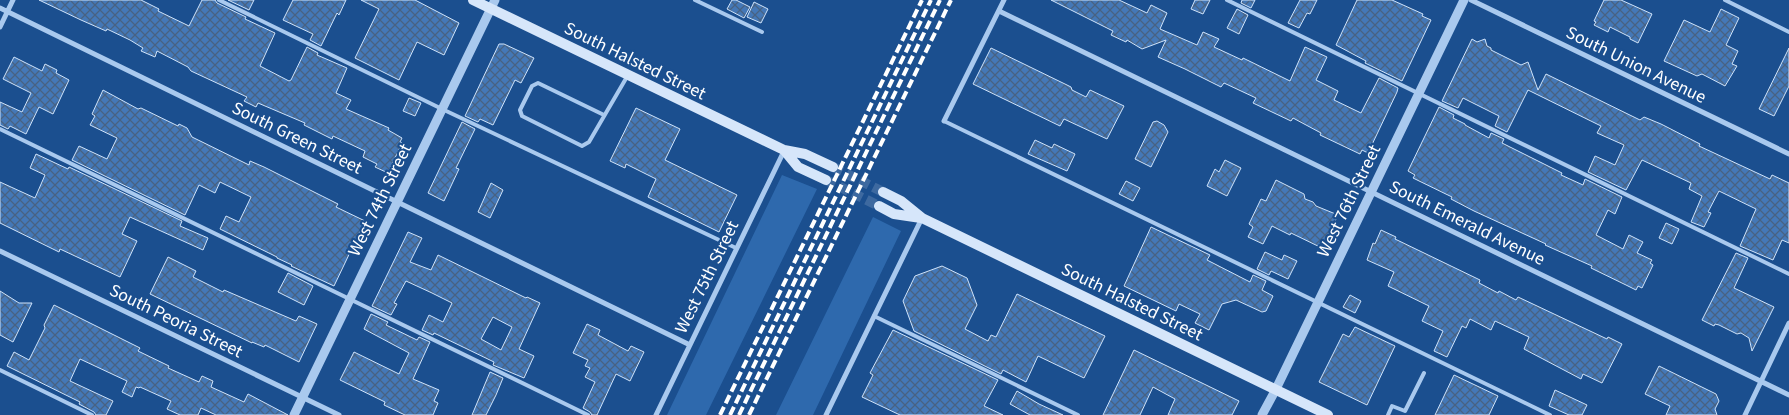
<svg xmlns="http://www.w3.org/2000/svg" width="1789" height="415" font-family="'Source Sans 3',sans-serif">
<defs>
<pattern id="building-cross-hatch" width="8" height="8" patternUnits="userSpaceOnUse" patternTransform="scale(1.25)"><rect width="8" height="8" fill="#4478b7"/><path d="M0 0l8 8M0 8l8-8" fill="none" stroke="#486282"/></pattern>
</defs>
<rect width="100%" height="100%" fill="#1b4f8f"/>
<path fill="#2e69ad" d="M782,175L817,189L706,415H667Z
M873,217L901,231L813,415H776Z"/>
<path fill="url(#building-cross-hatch)" stroke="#cfe3fa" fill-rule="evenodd" d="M39,0H141L159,9L158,11L189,26L202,0H215L217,3L246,17L245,19L275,33L260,66L289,81L291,80L307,47L318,53L317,55L347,68L336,93L351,100L346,109L389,128L388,130L402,138L400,142L402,143L388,173L375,167L377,164L363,157L365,151L333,136L332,139L304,125L305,123L258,103L256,107L244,101L247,97L191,71L188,67L157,51L155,57L141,51L143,48L130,40L107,29L106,31L81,20Z
M228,0H254L249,10Z
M293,0H346L339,15L337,13L321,46L310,40L313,34L283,20Z
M361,0H415L459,23L444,55L417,42L399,80L355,58L379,9Z
M732,0H736L750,7L744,18L727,9Z
M1051,0H1119L1147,13L1151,5L1167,13L1160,29L1197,45L1203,32L1219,39L1214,47L1242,60L1243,58L1290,81L1305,47L1327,57L1316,80L1338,91L1334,100L1361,113L1379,78L1398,88L1397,92L1368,153L1362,150L1360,154L1320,135L1321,133L1293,118L1291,121L1253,103L1256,98L1224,83L1221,87L1185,69L1158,57L1166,40L1142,49L1127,40L1126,42L1111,35L1113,31Z
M1195,0H1210L1203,14L1191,9Z
M1242,0H1255L1251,8L1241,3Z
M1300,0H1317L1310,14L1307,13L1299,28L1288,23Z
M1357,0H1392L1423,14L1422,16L1431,20L1402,81L1365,63L1366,61L1336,45Z
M1604,0H1621L1652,14L1638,43L1630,39V37L1610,27L1608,32L1594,25L1596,22L1594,21Z
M754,2L768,9L761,23L747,17Z
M1237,9L1248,15L1239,34L1227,28Z
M1721,9L1739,18L1726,45L1738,51L1732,64L1737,66L1725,86L1702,74L1697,76L1664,61L1684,20L1710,32Z
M1472,39L1477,42L1485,39L1487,46L1491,48V50L1521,65L1528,62L1538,90L1546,74L1640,120L1644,117L1661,124L1700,144L1699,146L1770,179L1772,175L1789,183V243L1782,240L1773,260L1740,246L1756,209L1719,191L1708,212L1711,213L1704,227L1691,222L1702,196L1689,189L1691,183L1642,160L1626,190L1588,172L1595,156L1615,165L1624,145L1597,133L1601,126L1528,90L1507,132L1495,126L1499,116L1463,98L1458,108L1442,101Z
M499,44H504L534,58L521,83L515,80L493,125L480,119L478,122L465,116Z
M991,48L1067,85L1071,87L1072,90L1086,97L1090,90L1124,106L1107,139L1064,119L1060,126L973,84Z
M1789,48V86L1774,116L1759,109Z
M14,57L42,71L45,64L57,70L56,73L69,80L53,114L39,107L26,134L10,126L8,129L0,125V102L22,112L31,93L3,79Z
M103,90L138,109L141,108L178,126L179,124L187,128L192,137L249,165L250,161L264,167L338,204L336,207L365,221L334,286L291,266L292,265L277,258V257L220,229L226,216L239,222L251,197L220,182L215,193L199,185L185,215L72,160L79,146L107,159L117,138L90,125L95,116L92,114Z
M409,98L421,103L415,116L403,111Z
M1439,107L1454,115L1453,118L1465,124V125L1489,138L1491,133L1504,139L1502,143L1562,173L1561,175L1583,185L1585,179L1622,197L1615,214L1608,210L1596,235L1623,249L1629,235L1643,242L1637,253L1652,260L1650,263L1653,265L1642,288L1638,286L1636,290L1626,285L1591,268L1592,266L1545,245L1546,244L1474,211L1451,199L1452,197L1413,178L1415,175L1408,171Z
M636,108L680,129L665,160L737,195L719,232L648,197L656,179L626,164L625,168L610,161Z
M1157,121L1164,125L1168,132L1151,167L1135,159L1153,122Z
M462,122L475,129L456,168L459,169L444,201L428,193Z
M1035,140L1052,148L1054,144L1075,154L1067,171L1028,154Z
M36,154L68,169L69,167L182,221L180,226L208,238L203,250L130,217L122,234L137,241L120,277L60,249L59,252L0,223V182L35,198L45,175L30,168Z
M1225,160L1241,168L1227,196L1207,186L1215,169L1219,172Z
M1276,180L1304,194L1305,199L1313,202L1316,206L1338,215L1322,248L1291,233L1290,235L1272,226L1263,244L1248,237L1253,227L1249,224L1261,199L1266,201Z
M1126,181L1140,188L1133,201L1119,194Z
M491,183L503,190L490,218L478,212Z
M1666,223L1679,229L1672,244L1659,238Z
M1151,227L1210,255L1207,260L1250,282L1253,275L1266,281L1262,290L1273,296L1266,311L1262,312L1236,300L1222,304L1209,330L1195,323L1200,314L1179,304L1176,311L1124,286Z
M1381,230L1396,237L1395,239L1480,280L1479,283L1498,293L1499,291L1516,300L1518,297L1607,339L1608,337L1622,344L1602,383L1583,374L1581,379L1524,349L1529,337L1495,321L1491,330L1470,319L1466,328L1462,326L1447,357L1434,351L1443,331L1422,321L1429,306L1388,286L1394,272L1367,260L1373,243L1375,244Z
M408,232L422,238L410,262L431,270L438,255L526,298L527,297L540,303L519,349L534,356L524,378L493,365L494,362L434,333L433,335L422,330L429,315L443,322L452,303L432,293L406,281L394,303L397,304L391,315L372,306ZM493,317L512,327L501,350L481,339Z
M1265,252L1282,260L1284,255L1297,261L1288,279L1271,271L1269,275L1257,269Z
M1736,253L1748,258L1734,288L1774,307L1752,351L1749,338L1741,333L1737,334L1719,325L1715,324L1714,326L1702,320Z
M168,257L196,271L193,277L223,292L224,290L296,321L299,316L317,324L299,362L265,345L264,347L252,342V343L150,294Z
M942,266L967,278L977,305L965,329L988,341L991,335L996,337L1017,294L1105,336L1084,378L1038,356L1026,382L1003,370L1001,374L914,331L903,301L915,276Z
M288,273L313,286L304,305L278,292Z
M0,291L19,303H32L13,342L0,335Z
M1350,295L1361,301L1355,313L1343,307Z
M54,305L140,348L138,351L169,366L168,368L199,382L202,376L213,381L211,387L244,402L248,394L288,415H216L201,408L198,415H180L167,409L171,401L140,387L139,388L136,387L132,397L122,392L127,381L80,359L70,381L113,401L106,415H96L94,412L79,404L80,402L7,366L14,352L29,360L45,328L44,325Z
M371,314L388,322L386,325L417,340L419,337L430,342L413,379L439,390L434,401L438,403L433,415H405L384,405L385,402L340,380L354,352L399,374L409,353L364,329Z
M587,324L600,330L598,335L628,351L631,346L644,352L630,381L616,374L597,415H592L590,412L583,408L595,382L585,377L590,368L585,366L588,360L573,353Z
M1355,327L1395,346L1367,405L1319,382L1343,334L1349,337Z
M893,330L998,380L984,406L1003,415H900L862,397L873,375L870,373Z
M1134,350L1239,401L1232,415H1168L1175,399L1153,387L1140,415H1103Z
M1659,366L1716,394L1719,401L1715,409L1717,415H1666L1670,406L1645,394Z
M490,372L503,378L496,395L486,415H472Z
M1454,375L1498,396L1489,415H1435Z
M1555,390L1587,405L1582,415H1569L1549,406Z
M1017,391L1039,404L1063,415H1030L1010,404Z"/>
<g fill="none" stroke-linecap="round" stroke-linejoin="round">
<path stroke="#3d69a0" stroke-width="10" stroke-dasharray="10 5" stroke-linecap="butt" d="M833,167L883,192
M826,180L879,206"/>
<path stroke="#a9c9ee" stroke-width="4" d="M219,0L442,109L736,248
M695,0L762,32
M1227,0L1789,274
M1725,0L1789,32
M604,115L538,83L532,86L520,110L522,116L582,146L589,142L628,75
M944,121L1550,415
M0,129L588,415
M874,316L1078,415
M0,370L92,415
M1388,415L1392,406L1405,411L1424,373"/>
<path stroke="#a9c9ee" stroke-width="5" d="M1471,0L1789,154
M0,8L690,345
M999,11L1789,395
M0,27L13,0
M944,121L1004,0
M0,251L339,415
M656,415L784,151
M826,415L922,218
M1745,415L1789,323"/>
<path stroke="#a9c9ee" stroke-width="9" d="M294,415L495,0
M1262,415L1276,389L1464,0"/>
<path stroke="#d6e6fa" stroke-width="10" d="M473,0L784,150L805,154L833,167
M784,150L798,167L826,180
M883,192L901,201L922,218L1328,415
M879,206L894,214L921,218"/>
<path stroke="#fff" stroke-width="4" stroke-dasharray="9 4" stroke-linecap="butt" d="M720,415L922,0
M730,415L931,0
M739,415L940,0
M749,415L951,0"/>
</g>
<g text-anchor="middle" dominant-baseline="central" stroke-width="4.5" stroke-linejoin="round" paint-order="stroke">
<g font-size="18" fill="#fff" stroke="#1b4f8f">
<text transform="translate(635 61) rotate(26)">South Halsted Street</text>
<text transform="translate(1636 65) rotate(26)">South Union Avenue</text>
<text transform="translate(297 138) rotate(26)">South Green Street</text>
<text transform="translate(380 200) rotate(-64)">West 74th Street</text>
<text transform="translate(1349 201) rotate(-64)">West 76th Street</text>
<text transform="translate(1467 223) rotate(26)">South Emerald Avenue</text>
<text transform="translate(707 277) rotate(-64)">West 75th Street</text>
<text transform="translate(1132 302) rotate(26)">South Halsted Street</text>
<text transform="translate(176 321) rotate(26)">South Peoria Street</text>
</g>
</g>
</svg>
